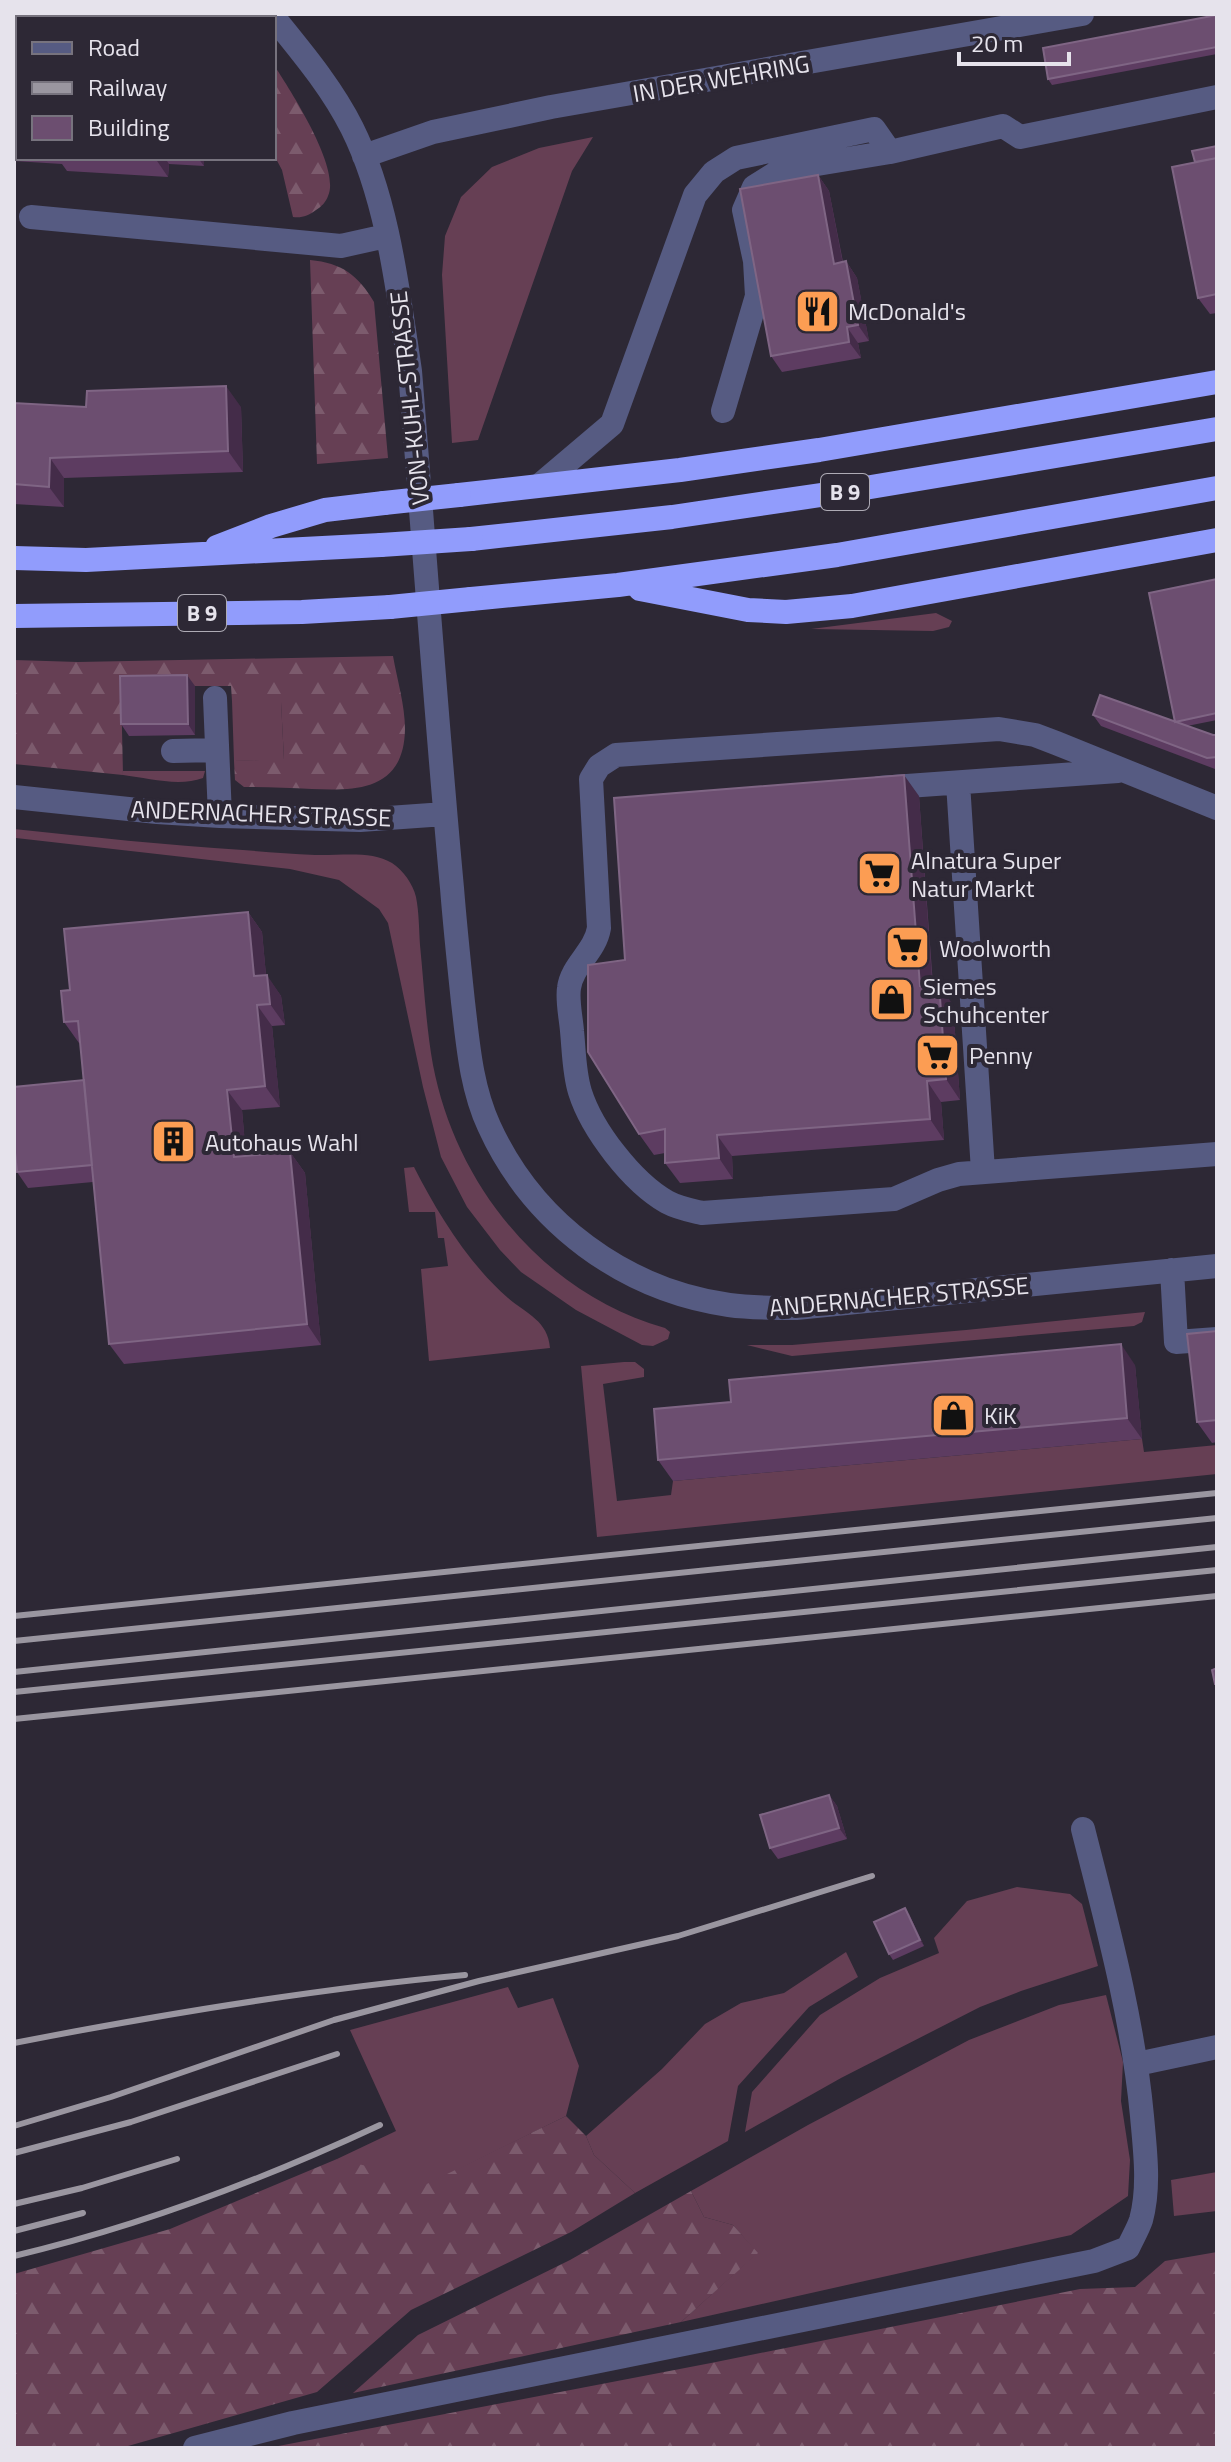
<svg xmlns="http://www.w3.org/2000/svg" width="1231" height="2462" font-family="'Titillium Web',sans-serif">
<defs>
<pattern id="forest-firs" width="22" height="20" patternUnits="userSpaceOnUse" patternTransform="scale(2)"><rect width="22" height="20" fill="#663f54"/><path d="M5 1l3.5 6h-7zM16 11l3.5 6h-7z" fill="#7c5b6d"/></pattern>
</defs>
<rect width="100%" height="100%" fill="#2d2835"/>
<path fill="#663f54" d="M593,137L572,171L478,440L452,443L442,275L445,236L461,197L492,167L539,148Z
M936,613L952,621L949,627L933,631L811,629Z
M232,701H281L284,760L234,761Z
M123,771H205L203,778C179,787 148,778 123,775Z
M14,829C90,837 166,845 243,850C267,852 291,854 315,855C339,856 371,850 392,863C403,870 413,884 416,897C419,912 419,929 420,945C424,985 426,1026 433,1065C456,1186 544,1294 665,1328L670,1332L668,1339L653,1346L642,1345L576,1310L521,1272L500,1250L467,1207L441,1157L423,1087L388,923L379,909L339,880L290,869L16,838Z
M414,1167C438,1214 468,1263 508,1298C527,1314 548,1321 550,1348L429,1361L421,1269L448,1266L444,1238H438L435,1212H409L404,1168Z
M1145,1312L1142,1322L1134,1326L792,1356L747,1345H792L966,1330Z
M624,1362H635L644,1369V1377L603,1384L617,1501L671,1495L673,1481L1142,1439L1144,1452L1217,1445V1474L597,1537L581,1366Z
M1017,1887L1070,1894L1082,1904L1098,1966L1021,1991L980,2007L841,2078L745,2132L752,2092L820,2015L880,1978L939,1953L934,1938L967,1901Z
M846,1952L858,1977L809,2007L738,2086L728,2141L635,2193L594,2155L586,2136L662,2069L705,2024L741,2003L784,1993Z
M508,1987L518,2008L553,1998L579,2066L566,2116L400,2198L337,2159L396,2131L350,2030Z
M1106,1995L1123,2062L1121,2101L1130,2160L1128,2196L1071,2235L681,2322L757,2253L733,2225L704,2217L691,2191L808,2125L969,2040L1059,2005Z
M1217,2172V2211L1174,2216L1171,2180Z"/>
<path fill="url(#forest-firs)" d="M274,65C290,90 341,168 328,196C326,202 321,207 316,210C308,216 302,218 293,217L282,170L274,155Z
M310,260C342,263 358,275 374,302L388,458L317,464Z
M393,656C397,679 405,705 405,729C404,790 358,791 312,789C289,788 266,787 244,787L235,780L234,761L284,759L281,702L232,701L231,686H121L123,775L14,764V660L78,662Z
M566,2116L586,2136L594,2155L635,2193L571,2232L411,2310L317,2392L121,2448H14V2274L170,2229L337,2159L392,2172L400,2197Z
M691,2191L704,2217L733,2225L758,2253L681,2322L353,2393L418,2335L570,2260Z
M1217,2252V2448H268L711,2363L1080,2289L1135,2287L1165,2261Z"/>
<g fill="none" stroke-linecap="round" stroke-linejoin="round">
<path stroke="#565b82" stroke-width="24" d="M271,14C300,50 331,86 352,128C388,200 398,292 410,371C424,543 436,716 452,888C455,926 459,964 463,1002C468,1044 471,1087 489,1126C533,1223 624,1290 729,1305C751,1308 774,1308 796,1308L1217,1266
M364,156L433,132L551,107L1082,14
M31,217L341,246L386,236
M723,411L757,296L755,261L744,210L754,187L781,170L890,152
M540,485L612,424L695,195L714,172L736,158L874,129L890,152L1003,126L1020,137L1217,97
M215,698L220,816
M173,751L217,750
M958,783L983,1171
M879,788L1118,771
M14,797L157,812L220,816L360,820L445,814
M1217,808L1056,743L1035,735L999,729L616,755L599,766L591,779L599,928C595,952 572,965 569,988C567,1001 571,1018 572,1031C574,1051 574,1073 580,1092C592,1130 632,1182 667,1202C678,1208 689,1210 702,1213L894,1199L938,1180L959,1174L1217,1154
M1172,1270L1176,1342L1217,1339
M1137,2064L1217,2047
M195,2448L293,2423L1094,2261L1128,2248C1132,2239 1138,2229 1141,2220C1150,2187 1145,2150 1142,2116C1133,2019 1107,1924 1083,1829"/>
<path stroke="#919cfc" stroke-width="24" d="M459,495L680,470L819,450L1217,382
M471,539L672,517L841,492L1217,429
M217,547L271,526L325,510L384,503
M14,558L86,560L381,545
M640,589L748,610L786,612L852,606L1217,540
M471,599L618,585L837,555L1217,488
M14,616L302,612L390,607"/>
<path stroke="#9a96a0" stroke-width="6" d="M14,1616L1217,1493
M14,1641L1217,1518
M14,1672L1217,1547
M14,1692L1217,1570
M14,1719L1217,1596
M14,2043C163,2014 313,1989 465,1975
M14,2126L111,2097L334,2020L479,1981L678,1936L872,1876
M14,2153L131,2122L337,2054
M14,2204L82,2188L177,2159
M14,2231L83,2213
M14,2256C141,2226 262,2180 380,2125"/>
<path stroke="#919cfc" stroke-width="24" d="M384,503L459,495
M381,545L471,539
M390,607L471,599"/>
</g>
<path fill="#5d3c61" d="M14,14H29L24,18H18V23L14,26Z
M74,14H140L135,18H77Z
M1217,15V54L1052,85L1048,79Z
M14,72H18V158H204V166L169,164L168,177L67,171L62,164L14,161Z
M1217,146V313L1210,314L1198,298Z
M818,175L829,191L843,262L846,261L857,278L869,341L858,343L861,358L782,372L771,356Z
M14,403L86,407H241L243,472L64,478V507L14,504Z
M1217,579V720L1187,726L1213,735H1217V769H1215L1101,726L1093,715L1175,722Z
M195,686V735L129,736L121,724Z
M919,796L933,985L953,1005L960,1100L941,1102L944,1140L732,1156L733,1179L680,1183L665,1163V1153L654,1155L639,1134L625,960Z
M248,912L262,932L266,975L281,996L285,1025L272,1026L280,1107L242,1110L246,1156L290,1152L305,1173L321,1345L124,1364L109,1344L93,1182L28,1188L17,1172L16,1160L14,1161V1087L84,1080L80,1043H79L64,1022L70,990Z
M1217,1331V1442L1212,1443L1197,1422Z
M1135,1365L1142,1439L673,1481L658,1460Z
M829,1795L837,1806L847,1839L778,1859L770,1848Z
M909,1914L924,1946L893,1960L889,1954Z"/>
<path fill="#442c49" d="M155,158H165L169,164L168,177Z
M198,158H204V166Z
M818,175L829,191L846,280L834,264Z
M846,261L857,278L869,341L858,325Z
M847,327L858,343L861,358L849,342Z
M226,386L241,407L243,472L228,451Z
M50,458L64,478V507L49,487Z
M187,675L195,686V735L188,724Z
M904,775L919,796L934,1007L920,986Z
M248,912L262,932L268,997L254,976Z
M267,975L281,996L285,1025L270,1004Z
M939,984L953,1005L960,1100L946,1079Z
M257,1005L272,1026L280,1107L265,1086Z
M927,1081L941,1102L944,1140L930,1119Z
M227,1090L242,1110L248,1178L234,1157Z
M717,1135L732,1156L733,1179L719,1158Z
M290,1152L305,1173L321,1345L307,1324Z
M1121,1344L1135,1365L1142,1439L1127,1418Z
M829,1795L837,1806L847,1839L839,1828Z
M905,1908L909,1914L924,1946L920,1940Z"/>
<path fill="#6c4e70" stroke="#7f6584" stroke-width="2" d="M77,14H100L95,18H80Z
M1217,15V47L1048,79L1043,48Z
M14,72H18V141H14Z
M1217,146V158L1195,162L1192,151Z
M1217,158V294L1198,298L1172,167Z
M818,175L834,264L846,261L858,325L847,327L849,342L771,356L740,189Z
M226,386L228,451L50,458L49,487L14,484V403L86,407L87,391Z
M1217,579V713L1175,722L1149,593Z
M187,675L188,724H121L120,676Z
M1100,695L1213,735H1217V757L1207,758L1093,715Z
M904,775L920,986L939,984L946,1079L927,1081L930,1119L717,1135L719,1158L665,1163V1129L639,1134L588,1052V965L625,960L614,798Z
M248,912L254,976L267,975L270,1004L257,1005L265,1086L227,1090L234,1157L290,1152L307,1324L109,1344L78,1021L64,1022L61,991L70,990L64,929Z
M84,1080L92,1165L17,1172L14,1143V1087Z
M1217,1331V1420L1197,1422L1187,1334Z
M1121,1344L1127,1418L658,1460L654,1409L731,1402L729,1380Z
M1217,1668V1684H1215L1212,1670Z
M829,1795L839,1828L770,1848L760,1815Z
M905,1908L920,1940L889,1954L874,1922Z"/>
<defs>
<symbol id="restaurant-square" viewBox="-11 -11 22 22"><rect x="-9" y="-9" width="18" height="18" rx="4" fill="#fc9d53" stroke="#2d2835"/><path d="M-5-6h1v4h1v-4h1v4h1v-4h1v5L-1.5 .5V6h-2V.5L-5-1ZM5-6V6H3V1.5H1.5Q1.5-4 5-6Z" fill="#111"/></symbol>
<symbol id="supermarket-square" viewBox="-11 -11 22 22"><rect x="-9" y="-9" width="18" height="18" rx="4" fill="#fc9d53" stroke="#2d2835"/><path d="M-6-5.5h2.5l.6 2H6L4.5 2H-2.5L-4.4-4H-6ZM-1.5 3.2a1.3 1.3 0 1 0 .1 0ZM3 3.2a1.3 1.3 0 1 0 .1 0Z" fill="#111"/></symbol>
<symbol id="shop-square" viewBox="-11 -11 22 22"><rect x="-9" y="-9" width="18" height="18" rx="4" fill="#fc9d53" stroke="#2d2835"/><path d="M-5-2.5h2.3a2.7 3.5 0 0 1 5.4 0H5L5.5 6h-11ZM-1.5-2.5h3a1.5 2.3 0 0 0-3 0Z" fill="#111"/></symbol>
<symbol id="building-square" viewBox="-11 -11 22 22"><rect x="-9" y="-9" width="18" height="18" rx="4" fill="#fc9d53" stroke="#2d2835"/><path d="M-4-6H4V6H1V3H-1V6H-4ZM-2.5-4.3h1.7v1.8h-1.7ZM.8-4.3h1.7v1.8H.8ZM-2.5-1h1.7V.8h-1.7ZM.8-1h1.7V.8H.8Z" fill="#111"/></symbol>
</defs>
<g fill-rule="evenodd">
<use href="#restaurant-square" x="792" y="286" width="51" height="51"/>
<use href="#supermarket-square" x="854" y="848" width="51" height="51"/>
<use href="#supermarket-square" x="882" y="922" width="51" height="51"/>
<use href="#shop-square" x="866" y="974" width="51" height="51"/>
<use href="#supermarket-square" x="912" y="1030" width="51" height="51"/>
<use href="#building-square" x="148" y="1116" width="51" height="51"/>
<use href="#shop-square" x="928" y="1390" width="51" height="51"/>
</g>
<g text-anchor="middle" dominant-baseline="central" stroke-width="8" stroke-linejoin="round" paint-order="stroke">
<g fill="#2d2835" stroke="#aeabb5" stroke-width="2">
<rect x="821" y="474" width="48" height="36" rx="6"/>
<rect x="178" y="595" width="48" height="36" rx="6"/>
</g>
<g font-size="22" font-weight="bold" fill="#e6e3ec">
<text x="845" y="492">B 9</text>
<text x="202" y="613">B 9</text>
</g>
<g font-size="24" fill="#e6e3ec" stroke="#2d2835">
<text transform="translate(721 78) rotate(-10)">IN DER WEHRING</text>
<text transform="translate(409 398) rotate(-96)">VON-KUHL-STRASSE</text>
<text transform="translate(261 813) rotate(2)">ANDERNACHER STRASSE</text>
<text transform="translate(899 1296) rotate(-5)">ANDERNACHER STRASSE</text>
</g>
<g font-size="24" fill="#e6e3ec" stroke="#2d2835" text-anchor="start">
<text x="848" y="311">McDonald's</text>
<text x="911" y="860">Alnatura Super<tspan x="911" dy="28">Natur Markt</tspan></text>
<text x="939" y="948">Woolworth</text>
<text x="923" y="986">Siemes<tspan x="923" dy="28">Schuhcenter</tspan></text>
<text x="969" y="1055">Penny</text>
<text x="205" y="1142">Autohaus Wahl</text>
<text x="984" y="1415">KiK</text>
</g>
</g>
<rect width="1231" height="2462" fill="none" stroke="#e6e3ec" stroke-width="32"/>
<rect x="16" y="16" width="260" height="144" fill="#2d2835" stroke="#77737e" stroke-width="2"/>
<rect x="32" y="42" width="40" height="12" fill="#565b82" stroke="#77737e" stroke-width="2"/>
<text x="88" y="56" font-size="24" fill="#e6e3ec">Road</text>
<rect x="32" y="82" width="40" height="12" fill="#9a96a0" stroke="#77737e" stroke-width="2"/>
<text x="88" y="96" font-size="24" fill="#e6e3ec">Railway</text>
<rect x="32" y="116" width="40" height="24" fill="#6c4e70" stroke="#77737e" stroke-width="2"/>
<text x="88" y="136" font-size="24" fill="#e6e3ec">Building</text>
<path d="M959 52v12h110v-12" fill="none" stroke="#e6e3ec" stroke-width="4"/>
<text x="971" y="52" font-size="24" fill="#e6e3ec" stroke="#2d2835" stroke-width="6" paint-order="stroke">20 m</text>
</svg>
